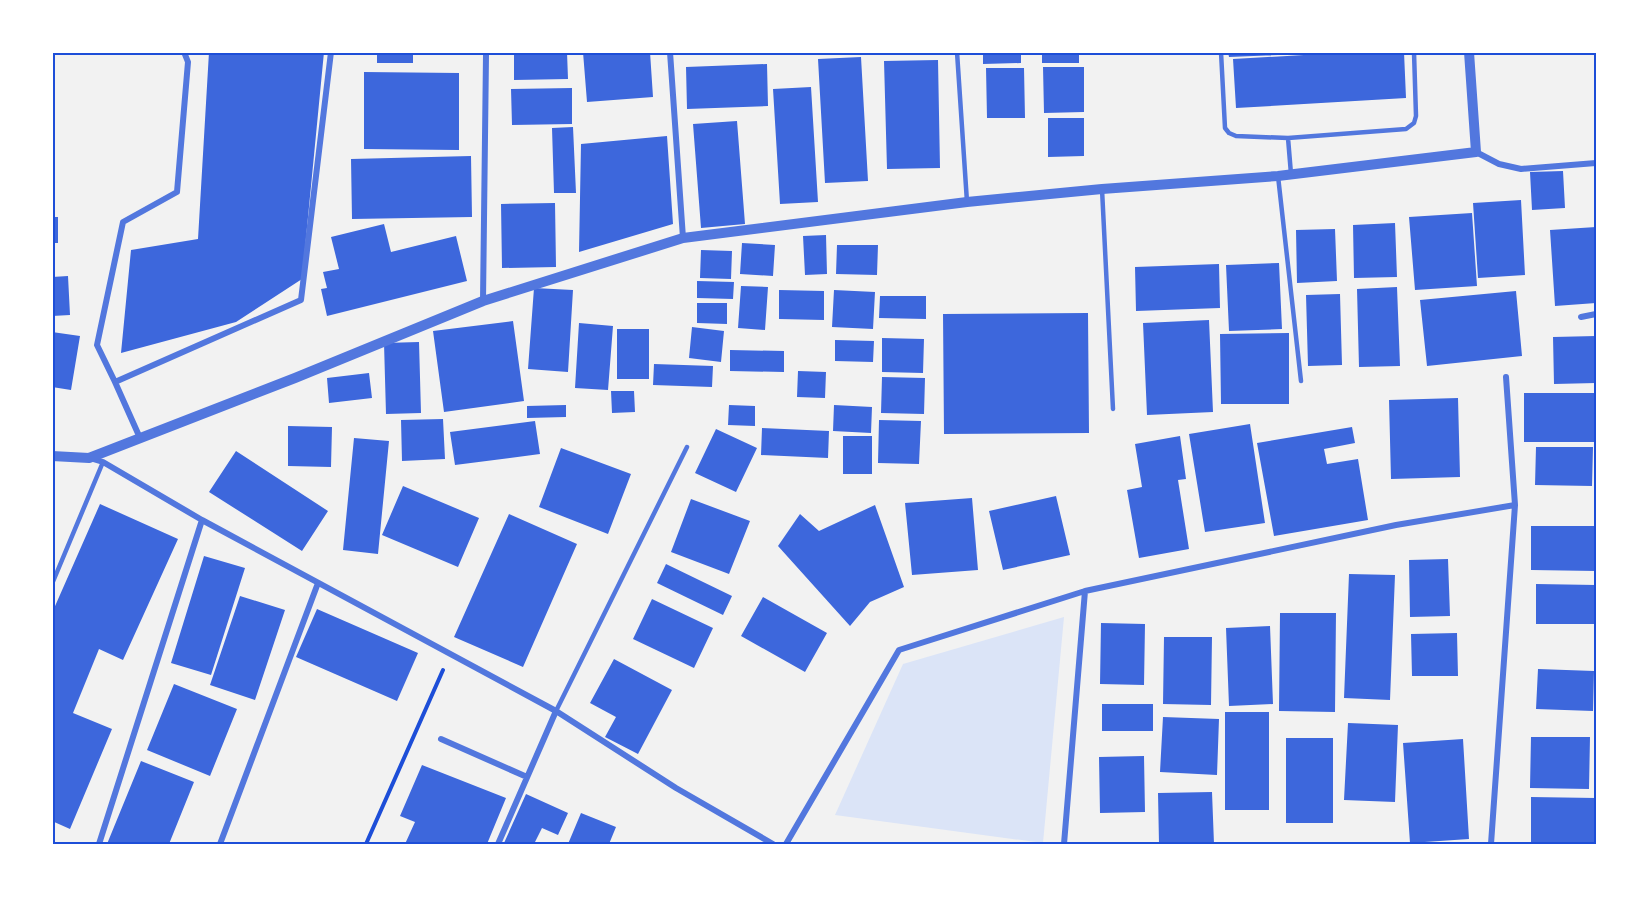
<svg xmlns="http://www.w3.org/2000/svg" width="1649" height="897" font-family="Arial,sans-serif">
<rect width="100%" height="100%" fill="#f2f2f2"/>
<path fill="#dbe4f7" d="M1064,617L1043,843L835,815L903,664Z"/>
<path fill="#3d67dc" d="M209,52H324L302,279L236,322L121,353L131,250L198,239Z
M377,52H413V63H377Z
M514,52H567L568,79L514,80Z
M583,52H650L653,97L587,102Z
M983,52H1021V63L983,64Z
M1042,52H1079V63H1042Z
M1228,52H1278V55L1229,57Z
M1355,52H1404L1406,98L1236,108L1233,59Z
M861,57L868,181L825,183L818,59Z
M938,60L940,168L887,169L884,61Z
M767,64L768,106L687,109L686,67Z
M1043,67H1084V112L1044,113Z
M986,68H1024L1025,118H987Z
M364,72L459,73V150L364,149Z
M811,87L818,202L780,204L773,89Z
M572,88V124L512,125L511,89Z
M1048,118H1084V156L1048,157Z
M737,121L745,224L701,228L693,124Z
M573,127L576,193H554L552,128Z
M667,136L673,224L579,252L581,144Z
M471,156L472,217L352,219L351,159Z
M1563,171L1565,208L1532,210L1530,172Z
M1521,200L1525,275L1478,278L1473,203Z
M555,203L556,267L502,268L501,204Z
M1472,213L1477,286L1415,290L1409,217Z
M52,217H58V243H52Z
M1395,223L1397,277L1354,278L1353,225Z
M384,224L391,252L456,236L467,281L327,316L321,289L327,288L323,272L339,269L331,237Z
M1596,227V303L1555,306L1550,230Z
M1335,229L1337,281L1297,283L1296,230Z
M826,235L827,274L805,275L803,236Z
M742,243L775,245L773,276L740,274Z
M837,245H878L877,275L836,274Z
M701,250L732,251L731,279L700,278Z
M1279,263L1282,329L1229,331L1226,265Z
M1219,264L1220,308L1136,311L1135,267Z
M68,276L70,315L52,316V277Z
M697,281L734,282L733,299L697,298Z
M741,286L768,287L765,330L738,328Z
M1397,287L1400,366L1359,367L1357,289Z
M534,288L573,290L568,372L528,369Z
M779,290L824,291V320L779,319Z
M834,290L875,292L873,329L832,327Z
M1516,291L1522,356L1427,366L1420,300Z
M1340,294L1342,365L1308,366L1306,295Z
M880,296H926V319L879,318Z
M697,303H727V324L697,323Z
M1088,313L1089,433L944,434L943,314Z
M1209,320L1213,412L1147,415L1143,323Z
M513,321L524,401L444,412L433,331Z
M579,323L613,326L608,390L575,388Z
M692,327L724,331L721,362L689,358Z
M617,329H649V379H617Z
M52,332L80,336L71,390L52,387Z
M1289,333V404H1221L1220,334Z
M1596,336V383L1554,384L1553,337Z
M882,338L924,339L923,373L882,372Z
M835,340L874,341L873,362L835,361Z
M419,342L421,413L386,414L384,343Z
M730,350L784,351V372L730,371Z
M654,364L713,366L712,387L653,385Z
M798,371L826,372L825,398L797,397Z
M369,373L372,398L329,403L327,378Z
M882,377L925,378L924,414L881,413Z
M611,391H634L635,412L612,413Z
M1524,393H1596V442H1524Z
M1458,398L1460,477L1391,479L1389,400Z
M566,405V417L527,418V406Z
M729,405L755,406V426L728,425Z
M834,405L872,407L871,433L833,431Z
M443,419L445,459L402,461L401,420Z
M879,420L921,421L919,464L878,463Z
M535,421L540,454L455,465L450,432Z
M1250,424L1265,523L1205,532L1189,434Z
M288,426L332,427L331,467L288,466Z
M1352,427L1355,443L1324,449L1327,464L1358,459L1368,520L1274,536L1257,443Z
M762,428L829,431L828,458L761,455Z
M716,429L757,448L736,492L695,473Z
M843,436H872V474H843Z
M1180,436L1186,479L1178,480L1189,549L1139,558L1127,490L1142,487L1135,444Z
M354,438L389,441L378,554L343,550Z
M1536,447H1593L1592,486L1535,485Z
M561,448L631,474L608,534L539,507Z
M236,451L328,511L302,551L209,492Z
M403,486L479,518L458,567L382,535Z
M1056,496L1070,555L1003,570L989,511Z
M972,498L978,570L912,575L905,503Z
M691,499L750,521L729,574L671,552Z
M100,504L178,539L123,660L99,649L73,713L112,729L70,829L52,821V613Z
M875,505L904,587L870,602L850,626L778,546L800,514L819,531Z
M509,514L577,544L523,667L454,637Z
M1531,526H1596V571L1531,570Z
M204,556L245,568L211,675L171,663Z
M1448,559L1450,616L1410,617L1409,560Z
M666,564L732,596L723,615L657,583Z
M1349,574L1395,575L1390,700L1344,698Z
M1536,584L1596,585V624H1536Z
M240,596L285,610L255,700L210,685Z
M763,597L827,633L805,672L741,636Z
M652,599L713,628L694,668L633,639Z
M317,609L418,653L397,701L296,657Z
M1280,613H1336L1335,712L1279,711Z
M1101,623L1145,624L1144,685L1100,684Z
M1270,626L1273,704L1229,706L1226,628Z
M1457,633L1458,676H1412L1411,634Z
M1164,637H1212L1211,705L1163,704Z
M614,659L672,690L638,754L605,737L616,717L590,703Z
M1538,669L1594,671L1593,711L1536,709Z
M174,684L237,709L210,776L147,750Z
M1102,704H1153V731H1102Z
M1225,712H1269V810H1225Z
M1163,717L1219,719L1217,775L1160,772Z
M1348,723L1398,725L1395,802L1344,800Z
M1531,737H1590L1589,789L1530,788Z
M1286,738H1333V823H1286Z
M1463,739L1469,839L1410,843L1403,743Z
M1144,756L1145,812L1100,813L1099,757Z
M141,761L194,782L169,844H107Z
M422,765L506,798L487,844H405L415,822L400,816Z
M1212,792L1214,844H1159L1158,793Z
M526,794L568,813L558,835L542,828L534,844H508L504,843Z
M1531,797L1596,798V844L1531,843Z
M581,813L616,827L609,844H568Z"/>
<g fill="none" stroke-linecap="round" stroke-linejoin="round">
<path stroke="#1d4ed8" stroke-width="4" d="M366,844L443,670"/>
<path stroke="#5277de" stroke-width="4.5" d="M957,52L967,202
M1221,52L1225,128L1229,133L1236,136L1288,138L1406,129L1414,123L1416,116L1414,52
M1288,138L1291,174
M1278,176L1301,381
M1102,189L1113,409
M52,584L103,462
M556,711L687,447"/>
<path stroke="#5277de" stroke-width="6" d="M670,52L683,238
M1476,152L1499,164L1521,169L1596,163
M483,301L486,55
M1581,317L1596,314
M115,382L97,345L123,222L177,192L188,62L184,52
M140,438L115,382L301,300L331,52
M93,459L103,462L202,520L556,711L676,788L773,844
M441,739L527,777
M99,844L202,520
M220,844L318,583
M498,844L556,711
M786,844L899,650L1085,591L1396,525L1515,505
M1064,844L1085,591
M1491,844L1515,505L1506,377"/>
<path stroke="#5277de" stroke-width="10" d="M52,456L89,458L295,378L483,301L683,238L967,202L1102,189L1278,176L1476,152L1469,52"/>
</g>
<rect width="1649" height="897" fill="none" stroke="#ffffff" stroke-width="108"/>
<rect x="54" y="54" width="1541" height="789" fill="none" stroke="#1d4ed8" stroke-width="2"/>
</svg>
